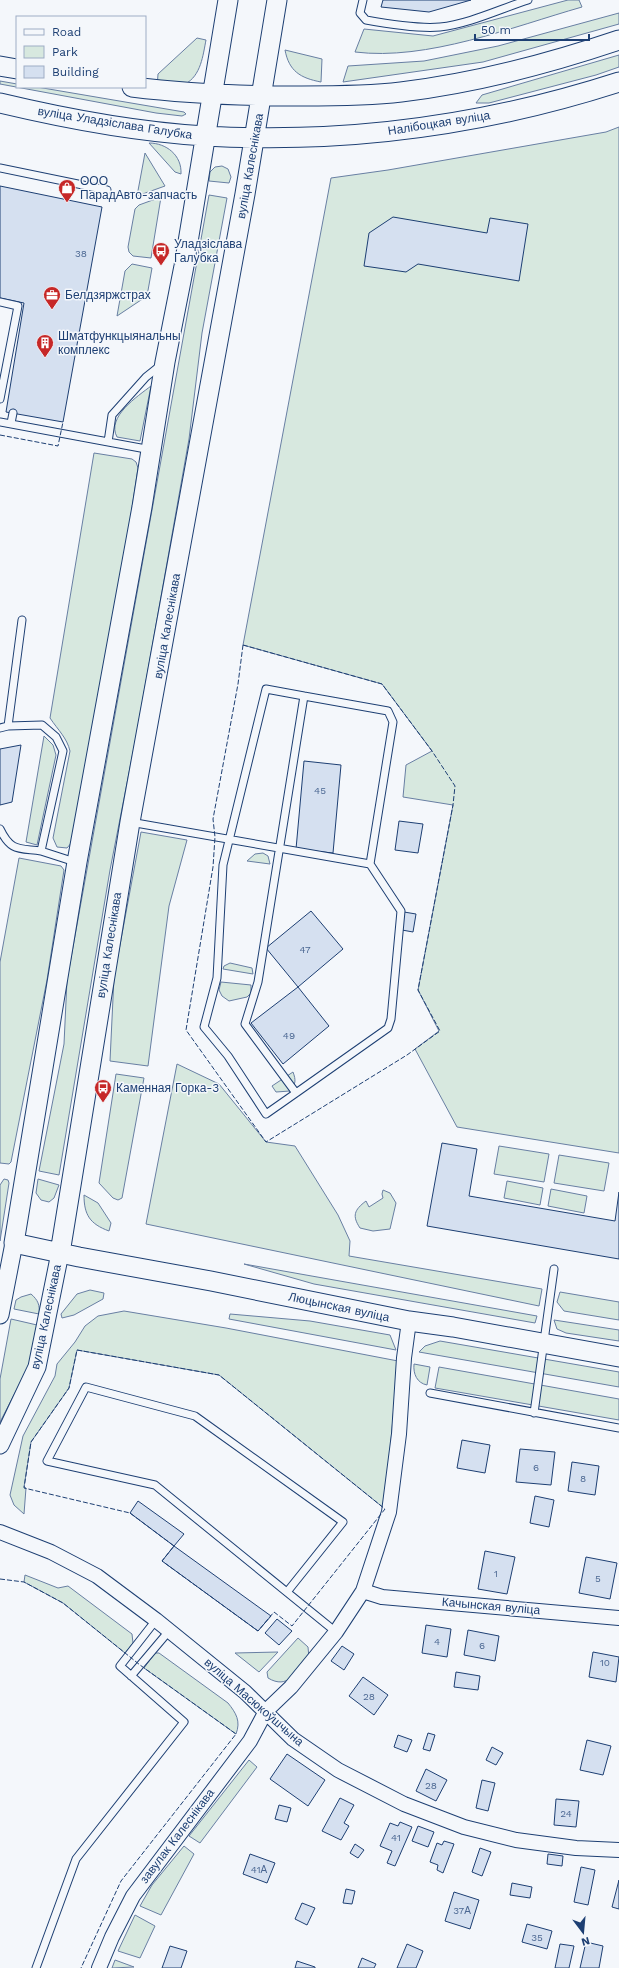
<svg xmlns="http://www.w3.org/2000/svg" width="619" height="1968" font-family="'Work Sans',sans-serif">
<rect width="100%" height="100%" fill="#f4f7fb"/>
<path fill="#d7e8df" stroke="#687fa3" d="M568,0H579L582,7C512,27 427,61 355,52L364,29L433,36Z
M619,13V24L483,62L343,82L348,66L424,61L498,46Z
M197,38L206,40C203,55 201,76 185,84C178,87 166,87 157,88L158,74Z
M285,50L322,59L321,82C300,78 289,71 285,50Z
M619,55V67L596,75L489,103H476L482,95Z
M0,81L17,84V87H37L184,112L186,114L182,116L156,113L0,84Z
M619,127V1153L457,1127L415,1049L439,1031L418,990L453,805L403,797L406,765L432,751L382,684L243,645L331,178L388,170L606,132Z
M149,143C166,143 182,155 181,174L175,172Z
M145,153L165,186L137,196Z
M222,166L228,169L231,177L229,183L209,181L210,172L215,167Z
M209,195L227,198L202,333L189,439L137,732L110,870L59,1175L39,1171L64,1044L67,980Z
M161,197L151,258L133,256L129,252L128,247L135,209L139,205Z
M132,264L152,268L147,296L117,316L125,271Z
M151,386L140,441L117,437C106,417 138,396 151,386Z
M94,453L132,459L136,462L138,468L119,596L73,841L67,848L57,847L53,838L70,751C67,738 58,730 50,718Z
M44,736L53,745L56,755L37,845L26,842Z
M141,832L187,840L169,906L148,1066L110,1061L114,977Z
M263,853L268,856L270,864L247,861L255,854Z
M19,858L61,866L64,870L47,980L11,1162L9,1164L0,1163V962Z
M230,963L252,968L253,974L223,969L224,966Z
M221,982L251,985V993L247,997L229,1001L222,996L219,990Z
M177,1064L219,1084L266,1142L295,1146L338,1215L350,1241L349,1256L542,1289L539,1306L146,1224Z
M293,1072C296,1080 296,1084 290,1091L276,1092L272,1086Z
M116,1074L144,1078L122,1198L118,1200L113,1198L99,1183Z
M499,1146L549,1154L544,1182L494,1174Z
M559,1155L609,1163L604,1191L554,1183Z
M4,1179L8,1180L9,1183L0,1241V1185Z
M38,1179L59,1185L54,1198L49,1202L41,1200L36,1193Z
M507,1181L543,1188L540,1205L504,1198Z
M551,1189L587,1196L584,1213L548,1206Z
M383,1190L390,1193L396,1203L390,1229L373,1231L360,1228C352,1216 354,1210 366,1201L369,1207L383,1198L382,1194Z
M84,1195L98,1203L111,1223L109,1231C90,1224 84,1215 84,1195Z
M244,1264L537,1316L535,1323L314,1284Z
M90,1290L104,1293L103,1299L74,1315L62,1318L61,1314L77,1294Z
M560,1292L619,1302V1320L564,1311L557,1302Z
M31,1294C38,1300 40,1305 39,1314L14,1309L16,1300L21,1297Z
M124,1311L226,1328L398,1361L385,1509L219,1375L77,1350L69,1388L31,1442L24,1487L26,1488L24,1514L14,1505L10,1495L23,1436L55,1376L57,1364L75,1342L85,1326L98,1316Z
M230,1314L310,1321L390,1335L396,1350L229,1319Z
M11,1319L37,1325L29,1366L0,1422V1379Z
M554,1320L619,1330V1341L566,1333L557,1329Z
M440,1341L619,1372V1387L419,1352L425,1346Z
M414,1364L430,1367L427,1385C417,1383 413,1374 414,1364Z
M439,1367L619,1399V1420L435,1388Z
M25,1575L58,1588L68,1586L132,1634L133,1643L125,1653L63,1603L24,1582Z
M298,1638L308,1647L309,1658C296,1672 288,1690 268,1678L267,1672Z
M278,1652L259,1672L235,1653Z
M155,1653H159L228,1703C236,1713 241,1721 236,1734L144,1668Z
M249,1760L257,1767L200,1843L189,1836Z
M184,1846L194,1854L161,1915L140,1906L152,1885Z
M135,1915L155,1926L140,1958L118,1951Z
M115,1960L134,1967L112,1968Z"/>
<path fill="#d5e0f0" stroke="#1d3f73" d="M383,0H471L429,12L381,7Z
M0,186L102,207L63,422L6,412L24,303L0,298Z
M393,217L487,233L490,218L528,224L519,281L418,264L406,272L364,266L369,233Z
M21,745L12,802L0,805V749Z
M304,761L341,765L333,853L296,849Z
M399,821L423,824L418,853L395,850Z
M311,911L343,949L298,987L266,948Z
M404,912L416,914L413,932L402,930Z
M298,987L329,1026L283,1064L251,1023Z
M442,1143L477,1149L469,1196L615,1221L619,1192V1259L427,1226Z
M462,1440L490,1445L485,1473L457,1468Z
M520,1449L555,1452L551,1485L516,1482Z
M572,1462L599,1466L595,1495L568,1491Z
M535,1496L554,1500L549,1527L530,1523Z
M138,1501L184,1534L174,1546L130,1513Z
M174,1546L271,1616L258,1631L162,1561Z
M485,1551L515,1557L507,1594L478,1589Z
M586,1557L617,1563L610,1599L579,1593Z
M277,1619L292,1631L279,1645L265,1633Z
M426,1625L451,1629L447,1657L422,1653Z
M468,1630L499,1636L495,1661L464,1655Z
M342,1646L354,1654L344,1670L331,1661Z
M593,1652L619,1657L616,1682L589,1677Z
M456,1672L480,1676L478,1690L454,1687Z
M363,1677L388,1695L374,1715L349,1696Z
M428,1733L435,1735L430,1751L423,1749Z
M398,1735L412,1740L407,1752L394,1747Z
M587,1740L611,1746L603,1775L580,1770Z
M492,1747L503,1753L496,1765L486,1760Z
M287,1754L325,1780L308,1806L270,1779Z
M426,1769L447,1780L436,1801L416,1791Z
M482,1780L495,1783L488,1811L476,1808Z
M340,1798L354,1805L344,1823L349,1826L341,1840L322,1831Z
M556,1799L579,1801L576,1827L554,1825Z
M279,1805L291,1808L287,1822L275,1819Z
M400,1822L412,1827L395,1866L387,1863L392,1851L380,1846L390,1823L398,1826Z
M418,1826L434,1832L428,1847L412,1841Z
M444,1841L454,1844L443,1873L437,1870L438,1865L430,1862L437,1843L442,1845Z
M355,1844L364,1850L358,1858L350,1853Z
M480,1848L491,1852L482,1876L472,1872Z
M250,1854L275,1863L267,1883L243,1874Z
M548,1854L563,1856L562,1866L547,1864Z
M581,1867L595,1870L588,1905L574,1902Z
M619,1880V1909L612,1907Z
M512,1883L532,1887L530,1898L510,1895Z
M346,1889L355,1891L352,1904L343,1903Z
M454,1892L479,1900L470,1929L445,1921Z
M302,1903L315,1908L307,1925L295,1919Z
M527,1924L552,1931L547,1949L522,1942Z
M586,1942L603,1946L599,1968H580Z
M407,1944L423,1951L416,1968H397Z
M560,1944L574,1946L569,1968H555Z
M170,1946L187,1951L181,1968H162Z
M362,1958L376,1964L374,1968H358Z
M297,1961L315,1967V1968H295Z"/>
<g fill="none" stroke-linecap="round" stroke-linejoin="round">
<defs>
<path id="service" d="M363,0L360,13L366,20C388,24 417,29 440,27C469,24 500,9 528,0
M0,168L107,190
M0,302L18,306L0,399
M0,422L146,449L149,452
M11,423L13,413
M108,442L112,415L146,377L161,365
M22,620L8,726L42,725L56,737L63,751L41,851L75,862
M304,696L266,689L223,865L217,978L204,1027L228,1056L266,1114L296,1093L245,1024L258,982L304,696L388,711L393,722L370,864
M0,728L8,726
M130,822L370,864L401,911L391,1019L388,1028L296,1093
M0,829C11,852 19,848 41,851
M430,1393L619,1428
M534,1413L554,1269
M287,1592L343,1522L195,1416L86,1387L47,1461L155,1485L336,1632
M131,1676L169,1631
M36,1968L76,1859L184,1722L120,1666L156,1620"/>
<path id="minor" d="M0,1532L51,1552L97,1576L156,1620L245,1692L293,1739L338,1770L404,1804L464,1827L516,1840L576,1848L619,1850
M363,1591L382,1597L619,1618
M99,1968L112,1937L133,1896L250,1741L266,1711L291,1687L336,1632L363,1591L389,1512L399,1434L404,1358L409,1321"/>
<path id="tertiary" d="M0,1315L14,1243
M0,1445L37,1367L60,1253"/>
<path id="secondary" d="M228,0L184,266L165,362L142,507L77,862L14,1243L79,1257L211,1281L409,1321L453,1327L619,1357
M0,66L17,69
M132,87C189,94 245,96 302,96C335,96 368,96 401,92C476,83 548,64 619,40
M0,103C67,119 137,132 205,136C345,144 486,125 619,82
M60,1253L130,822L245,194L277,0"/>
</defs>
<use href="#service" stroke="#1d3f73" stroke-width="9"/>
<use href="#minor" stroke="#1d3f73" stroke-width="16"/>
<use href="#tertiary" stroke="#1d3f73" stroke-width="19"/>
<use href="#secondary" stroke="#1d3f73" stroke-width="21"/>
<use href="#service" stroke="#f4f7fb" stroke-width="7"/>
<use href="#minor" stroke="#f4f7fb" stroke-width="14"/>
<use href="#tertiary" stroke="#f4f7fb" stroke-width="17"/>
<use href="#secondary" stroke="#f4f7fb" stroke-width="19"/>
<path stroke="#1d3f73" stroke-width="1" stroke-dasharray="5 2" stroke-linecap="butt" d="M0,435L58,446L63,422
M243,645L382,684L432,751L455,786L453,805L418,990L440,1031L407,1055L266,1142L186,1030L213,867L215,837L213,819L238,684Z
M77,1350L219,1375L385,1509L292,1626L274,1612L258,1631L162,1561L174,1546L130,1513L24,1488L31,1442L69,1388Z
M0,1579L24,1582L63,1603L140,1665L236,1734L121,1881L81,1968"/>
</g>
<defs>
<symbol id="shop-pin" viewBox="-11 -11 22 30"><path d="M0 17L-7.5 6A9.5 9.5 0 1 1 7.5 6Z" fill="#c62828" stroke="#f4f7fb"/><path d="M-5-2.5h2.3a2.7 3.5 0 0 1 5.4 0H5L5.5 6h-11ZM-1.5-2.5h3a1.5 2.3 0 0 0-3 0Z" fill="#fff"/></symbol>
<symbol id="bus-pin" viewBox="-11 -11 22 30"><path d="M0 17L-7.5 6A9.5 9.5 0 1 1 7.5 6Z" fill="#c62828" stroke="#f4f7fb"/><path d="M-5-6H5V4H4V6H2V4H-2V6H-4V4H-5ZM-3.5-4V0h7V-4ZM-3.5 1.2v1.5H-2V1.2ZM2 1.2v1.5H3.5V1.2Z" fill="#fff"/></symbol>
<symbol id="office-pin" viewBox="-11 -11 22 30"><path d="M0 17L-7.5 6A9.5 9.5 0 1 1 7.5 6Z" fill="#c62828" stroke="#f4f7fb"/><path d="M-6-3h4V-5.5h4V-3h4V5H-6ZM-1-4.5V-3h2v-1.5ZM-6 0V1H6V0Z" fill="#fff"/></symbol>
<symbol id="building-pin" viewBox="-11 -11 22 30"><path d="M0 17L-7.5 6A9.5 9.5 0 1 1 7.5 6Z" fill="#c62828" stroke="#f4f7fb"/><path d="M-4-6H4V6H1V3H-1V6H-4ZM-2.5-4.3h1.7v1.8h-1.7ZM.8-4.3h1.7v1.8H.8ZM-2.5-1h1.7V.8h-1.7ZM.8-1h1.7V.8H.8Z" fill="#fff"/></symbol>
</defs>
<g fill-rule="evenodd">
<use href="#shop-pin" x="57" y="178" width="20" height="27"/>
<use href="#bus-pin" x="151" y="241" width="20" height="27"/>
<use href="#office-pin" x="42" y="285" width="20" height="27"/>
<use href="#building-pin" x="35" y="333" width="20" height="27"/>
<use href="#bus-pin" x="93" y="1078" width="20" height="27"/>
</g>
<g text-anchor="middle" dominant-baseline="central" stroke-width="3" stroke-linejoin="round" paint-order="stroke">
<g font-size="10" fill="#4b6792">
<text x="81" y="253">38</text>
<text x="320" y="790">45</text>
<text x="305" y="949">47</text>
<text x="289" y="1035">49</text>
<text x="536" y="1467">6</text>
<text x="583" y="1478">8</text>
<text x="496" y="1573">1</text>
<text x="598" y="1578">5</text>
<text x="437" y="1641">4</text>
<text x="482" y="1645">6</text>
<text x="605" y="1662">10</text>
<text x="369" y="1696">28</text>
<text x="431" y="1785">28</text>
<text x="566" y="1813">24</text>
<text x="396" y="1837">41</text>
<text x="259" y="1869">41А</text>
<text x="462" y="1910">37А</text>
<text x="537" y="1937">35</text>
</g>
<g font-size="12" fill="#1d3f73" stroke="#f4f7fb">
<text transform="translate(115 123) rotate(9)">вуліца Уладзіслава Галубка</text>
<text transform="translate(439 123) rotate(-9)">Налібоцкая вуліца</text>
<text transform="translate(250 166) rotate(-80)">вуліца Калеснікава</text>
<text transform="translate(167 626) rotate(-80)">вуліца Калеснікава</text>
<text transform="translate(109 945) rotate(-81)">вуліца Калеснікава</text>
<text transform="translate(339 1307) rotate(12)">Люцынская вуліца</text>
<text transform="translate(46 1317) rotate(-78)">вуліца Калеснікава</text>
<text transform="translate(491 1606) rotate(5)">Качынская вуліца</text>
<text transform="translate(254 1702) rotate(41)">вуліца Масюкоўшчына</text>
<text transform="translate(177 1836) rotate(-53)">завулак Калеснікава</text>
</g>
<g font-size="12" fill="#1d3f73" stroke="#f4f7fb" text-anchor="start">
<text x="80" y="181">ООО<tspan x="80" dy="14">ПарадАвто-запчасть</tspan></text>
<text x="174" y="244">Уладзіслава<tspan x="174" dy="14">Галубка</tspan></text>
<text x="65" y="295">Белдзяржстрах</text>
<text x="58" y="336">Шматфункцыянальны<tspan x="58" dy="14">комплекс</tspan></text>
<text x="116" y="1088">Каменная Горка-3</text>
</g>
</g>
<rect x="16" y="16" width="130" height="72" fill="#f4f7fb" stroke="#9eadc5"/>
<rect x="24" y="29" width="20" height="6" fill="#f4f7fb" stroke="#9eadc5"/>
<text x="52" y="36" font-size="12" fill="#1d3f73">Road</text>
<rect x="24" y="46" width="20" height="12" fill="#d7e8df" stroke="#9eadc5"/>
<text x="52" y="56" font-size="12" fill="#1d3f73">Park</text>
<rect x="24" y="66" width="20" height="12" fill="#d5e0f0" stroke="#9eadc5"/>
<text x="52" y="76" font-size="12" fill="#1d3f73">Building</text>
<g transform="translate(583 1932) rotate(164)" stroke="#f4f7fb" stroke-width="3" paint-order="stroke">
<path d="M0-3L7 15L0 10L-7 15Z" fill="#1d3f73"/>
<text y="-6" font-size="11" font-weight="bold" text-anchor="middle" fill="#1d3f73">N</text>
</g>
<path d="M475 34v6h114v-6" fill="none" stroke="#1d3f73" stroke-width="2"/>
<text x="481" y="34" font-size="12" fill="#1d3f73" stroke="#f4f7fb" stroke-width="3" paint-order="stroke">50 m</text>
</svg>
